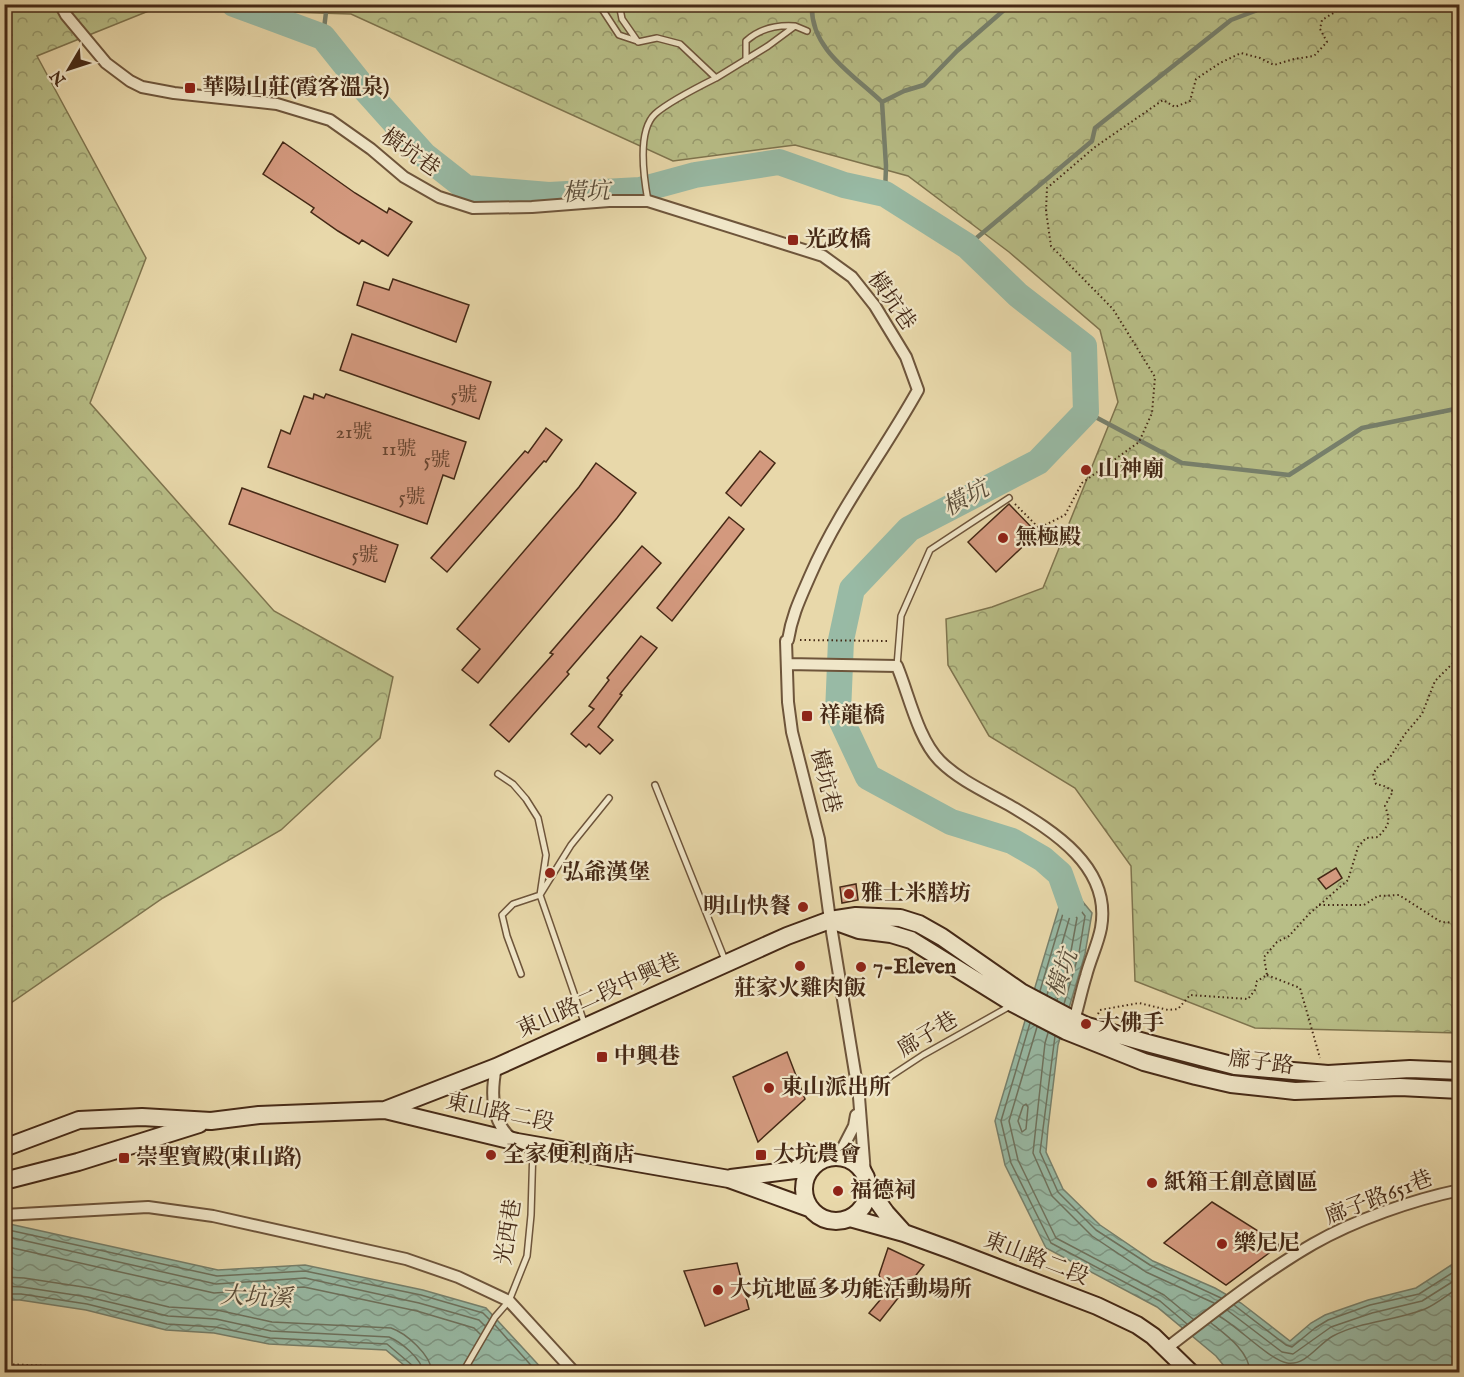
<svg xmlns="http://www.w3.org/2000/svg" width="1464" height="1377" font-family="'IM FELL English','Noto Serif TC',serif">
<defs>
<pattern id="forest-crowns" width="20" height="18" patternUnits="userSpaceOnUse" patternTransform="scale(1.5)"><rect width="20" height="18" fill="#b8be87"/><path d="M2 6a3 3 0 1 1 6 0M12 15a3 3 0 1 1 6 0" fill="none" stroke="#979a6d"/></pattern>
<pattern id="water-waves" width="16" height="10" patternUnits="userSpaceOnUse" patternTransform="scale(1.5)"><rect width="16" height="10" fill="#98baa5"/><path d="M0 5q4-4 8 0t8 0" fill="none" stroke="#7e9785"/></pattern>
</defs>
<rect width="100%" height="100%" fill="#e8d8aa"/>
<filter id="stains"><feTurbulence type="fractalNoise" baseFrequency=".00333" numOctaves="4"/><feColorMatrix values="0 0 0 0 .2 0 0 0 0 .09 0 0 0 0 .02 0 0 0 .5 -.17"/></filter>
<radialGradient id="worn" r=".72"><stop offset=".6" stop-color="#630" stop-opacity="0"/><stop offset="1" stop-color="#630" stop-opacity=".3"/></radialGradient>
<path fill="url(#forest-crowns)" stroke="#7e744e" stroke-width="1.5" d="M5,5H1459V1033L1255,1028L1135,981L1131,866L1075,788L989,736L948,665L946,619L992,607L1043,588L1118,402L1100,330L1009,252L908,176L795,145L673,161L351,14L156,8L37,56L146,258L90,403L274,611L393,677L380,738L281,830L163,898L5,1007Z"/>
<path fill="url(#water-waves)" stroke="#77806c" stroke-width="1.5" d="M1060,874L1092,913L1085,954L1058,1045L1048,1128L1046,1152L1063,1189L1100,1225L1153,1261L1215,1288L1241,1303L1290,1341L1311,1323L1325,1315L1368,1300L1416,1288L1459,1260V1372H1229L1216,1356L1157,1307L1046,1248L1005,1165L995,1121L1062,897Z
M5,1223L218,1270L305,1265L423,1290L486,1308L545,1372H412L386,1350L269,1344L214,1333L166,1330L86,1310L20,1300H5Z"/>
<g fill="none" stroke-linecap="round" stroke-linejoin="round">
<path stroke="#6e725e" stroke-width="1.5" d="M1040,991L1067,900L1071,898L1085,916L1079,953L1064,1004
M1047,995L1070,916L1074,914L1077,918L1071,951L1057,1000
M1030,1023L1001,1121L1011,1163L1051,1243L1160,1301L1187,1324
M1037,1027L1009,1121L1018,1160L1056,1238L1164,1295L1193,1319
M1048,1033L1045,1043L1033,1153L1052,1196L1092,1236L1146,1272L1214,1303
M1055,1036L1040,1152L1058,1192L1096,1230L1150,1265L1221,1298
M1026,1104L1028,1107L1026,1129L1022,1132L1018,1121L1023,1106Z
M4,1229L217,1276L305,1271L421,1295L483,1313L489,1319
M4,1236L216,1284L305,1278L419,1303L479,1320L485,1326
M4,1246L214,1293L304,1287L417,1311L474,1328L480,1334
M4,1277L24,1278L90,1288L169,1307L217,1310L272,1322L391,1328C406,1333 431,1355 432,1372
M4,1286L22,1287L88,1297L168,1316L216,1319L271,1331L389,1337C401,1342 422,1359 423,1372
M4,1294H21L87,1304L167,1324L215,1327L270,1338L387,1344L413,1366L415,1372
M1234,1305L1286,1345L1292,1347L1315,1328L1328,1320L1370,1305L1419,1294L1460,1268
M1227,1310L1282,1352L1293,1354L1331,1327L1372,1313L1422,1301L1460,1277
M1219,1316C1237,1326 1270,1360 1287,1363C1306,1366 1318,1344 1333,1336C1361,1321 1395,1321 1425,1309C1437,1304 1448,1294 1460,1287
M1211,1323C1226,1335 1249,1351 1250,1372
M495,1325L537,1372"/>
<path stroke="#77806c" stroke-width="4.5" d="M812,4C809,49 854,75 882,102
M323,37L327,4
M885,194L886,166L882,102L904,91L924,85L957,51L1011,4
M967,246L1092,141L1095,128L1231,20L1255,11L1266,4
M1086,412L1182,463L1289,475L1362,428L1460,408"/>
<path stroke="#98baa5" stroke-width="26" d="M234,4L323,37L363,87L424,155L466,188L549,195L640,190L695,175L779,162L844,185L885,194L967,246L1018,295L1084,346L1086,412L1038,462L909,529L852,589L841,640L838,713L868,777L951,822L1012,841L1043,859L1060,874L1071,905"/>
</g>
<path fill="#d3997e" stroke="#452916" stroke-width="1.5" d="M283,142L355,193L387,213L389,208L412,222L388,256L362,240L359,244L338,231L311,212L314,208L263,174Z
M393,279L469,305L456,342L357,305L364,282L389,290Z
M352,334L491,382L479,419L340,370Z
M314,394L324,398L326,394L466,442L454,479L443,475L427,524L268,467L281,430L290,434L304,396L313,399Z
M546,428L562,440L546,462L544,461L447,572L431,558L525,451L528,453Z
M760,451L775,463L741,506L726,493Z
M596,463L636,493L617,518L478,683L462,670L480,649L457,629L579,487Z
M242,488L398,545L385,582L229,524Z
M1009,504L1037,533L996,572L968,542Z
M729,517L744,529L672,621L657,608Z
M642,546L661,563L567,672L569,674L509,742L490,725L553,654L550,653Z
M641,636L657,648L620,694L622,695L598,727L613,740L600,754L589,744L586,747L571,734L594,709L589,706L609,680L607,678Z
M1336,868L1342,878L1326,889L1318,879Z
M856,884L858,900L842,903L840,887Z
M787,1052L805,1099L758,1142L733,1077Z
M1212,1202L1280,1245L1226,1285L1164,1243Z
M888,1248L924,1265L880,1321L869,1313L886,1293L879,1275Z
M737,1263L749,1309L705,1326L684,1271Z"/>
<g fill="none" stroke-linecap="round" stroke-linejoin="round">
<defs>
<path id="service" d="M590,4L600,6L619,35L637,41
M619,4L622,19L638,42L657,38L680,44L716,78C700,86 668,102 655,114C637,131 644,179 648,201
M746,60V41C759,29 776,25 794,26
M716,78L768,46L795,26L807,31
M897,666L901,616L930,550L1009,498
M498,774L513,784L526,799L538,818L546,855L540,895L585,1025
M655,785L725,960
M521,974L507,936L502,915L513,904L540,895L571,845L609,798
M859,1097L923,1055L1012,1005
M463,1372L495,1317L509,1301L527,1256L531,1215L533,1146"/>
<path id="minor" d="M60,4L66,15L106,63L130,81L142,87L174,93L277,104L330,120L371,149L404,177L439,197L473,208L532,207L609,201H648L823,256L852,277L875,306L906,357L918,390C883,453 839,509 810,576C800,599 792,615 788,640L786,641L788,702L792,732L819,839L830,920L859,1097L865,1174
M787,664L897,666C909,695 918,739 940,761C959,780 986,792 1009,805C1053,831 1112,867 1101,928C1098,944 1090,960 1086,976C1081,992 1078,1008 1073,1024
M496,1067C491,1092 490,1121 512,1139
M838,1157L854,1126L856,1115
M4,1215L148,1207L213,1216L406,1259L458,1277L509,1301L574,1372
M1167,1348C1214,1312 1261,1274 1313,1244C1355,1220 1412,1200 1460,1190"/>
<path id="secondary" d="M834,921L859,930L891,934L911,940L1014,1004L1066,1031L1144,1062L1196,1076L1231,1084L1295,1091L1400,1087L1460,1090
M385,1110L496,1067L787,936L830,920L856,916L900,918L919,924L942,937L1021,992L1072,1019L1087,1026L1151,1044L1235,1066L1328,1074L1410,1069L1460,1071
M4,1148L79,1120L142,1117L211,1121L259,1115L385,1110L517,1142L729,1179L809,1208
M804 1189a32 32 0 1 1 64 0a32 32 0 1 1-64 0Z
M731,1178L811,1168
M4,1181L78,1162L199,1124
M868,1188L886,1213L904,1233
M850,1218L904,1233L951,1250L1097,1306L1137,1325L1153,1336L1190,1372"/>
</defs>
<use href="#service" stroke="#6e553b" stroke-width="8"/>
<use href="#minor" stroke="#6e553b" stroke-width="14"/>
<use href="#secondary" stroke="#452916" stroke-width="20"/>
<path stroke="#452916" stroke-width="2" stroke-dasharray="1.5 3" stroke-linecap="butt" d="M1015,504L1039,528L1065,515L1082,483L1139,442L1152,413L1155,377L1113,309L1051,246L1046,211L1047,188L1095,147L1163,100L1175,107L1190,101L1196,79L1220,63L1241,53L1260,58L1274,65L1294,59L1314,56L1327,42L1320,29L1322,20L1348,4
M800,640L890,641
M1319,905H1364L1378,896L1399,895L1441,922L1460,923
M1267,975L1300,988L1320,1058
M1098,1014L1100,1010L1139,1003L1168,1010L1178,1009L1190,995L1248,999L1255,990L1257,981L1267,975L1264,957L1277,942L1289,936L1309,914L1348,880L1358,847L1366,838L1378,837C1389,825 1391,822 1385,806L1393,791L1384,786L1376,784L1373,774L1379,765L1389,759L1405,734L1422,714L1435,681L1455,661L1460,652
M4,1364L51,1366L55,1372"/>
<use href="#service" stroke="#f0e6c8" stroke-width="5"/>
<use href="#minor" stroke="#f0e6c8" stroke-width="10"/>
<use href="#secondary" stroke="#f0e6c8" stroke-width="16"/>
</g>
<g fill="#8f2418" stroke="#f0e6c8" stroke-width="2">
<rect x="184" y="82" width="12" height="12" rx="3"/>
<rect x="787" y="234" width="12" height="12" rx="3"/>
<circle cx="1086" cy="470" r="6"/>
<circle cx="1003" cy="538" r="6"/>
<rect x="801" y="710" width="12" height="12" rx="3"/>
<circle cx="550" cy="873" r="6"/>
<circle cx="849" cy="894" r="6"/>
<circle cx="803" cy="907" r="6"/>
<circle cx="800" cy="966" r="6"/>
<circle cx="861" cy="967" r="6"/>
<circle cx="1086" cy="1024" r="6"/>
<rect x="596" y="1051" width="12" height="12" rx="3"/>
<circle cx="769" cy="1088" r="6"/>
<circle cx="491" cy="1155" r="6"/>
<rect x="755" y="1149" width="12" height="12" rx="3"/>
<rect x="118" y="1152" width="12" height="12" rx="3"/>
<circle cx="1152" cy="1183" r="6"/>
<circle cx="838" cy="1191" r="6"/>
<circle cx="1222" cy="1244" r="6"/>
<circle cx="718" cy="1290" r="6"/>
</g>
<g text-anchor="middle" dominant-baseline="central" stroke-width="4.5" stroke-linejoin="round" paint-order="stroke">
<g font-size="20" fill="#684530">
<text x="464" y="395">5號</text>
<text x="354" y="432">21號</text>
<text x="399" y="449">11號</text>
<text x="437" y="460">5號</text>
<text x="412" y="497">5號</text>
<text x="365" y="555">5號</text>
</g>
<g font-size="22" font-weight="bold" fill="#452916" stroke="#f0e6c8" text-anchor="start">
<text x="202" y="88">華陽山莊(霞客溫泉)</text>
<text x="805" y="240">光政橋</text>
<text x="1098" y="470">山神廟</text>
<text x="1015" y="538">無極殿</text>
<text x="819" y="716">祥龍橋</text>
<text x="562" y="873">弘爺漢堡</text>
<text x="861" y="894">雅士米膳坊</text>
<text x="791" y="907" text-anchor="end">明山快餐</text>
<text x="873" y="967">7-Eleven</text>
<text x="800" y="989" text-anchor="middle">莊家火雞肉飯</text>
<text x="1098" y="1024">大佛手</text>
<text x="614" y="1057">中興巷</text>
<text x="781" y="1088">東山派出所</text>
<text x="503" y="1155">全家便利商店</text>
<text x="773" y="1155">大坑農會</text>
<text x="136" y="1158">崇聖寶殿(東山路)</text>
<text x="1164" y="1183">紙箱王創意園區</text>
<text x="850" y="1191">福德祠</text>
<text x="1234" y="1244">樂尼尼</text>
<text x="730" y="1290">大坑地區多功能活動場所</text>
</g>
<g font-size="22" fill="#452916" stroke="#f0e6c8">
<text transform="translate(410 153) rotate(35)">橫坑巷</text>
<text transform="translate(891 301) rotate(55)">橫坑巷</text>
<text transform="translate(825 781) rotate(76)">橫坑巷</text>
<text transform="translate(599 996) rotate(-24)">東山路二段中興巷</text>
<text transform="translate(928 1035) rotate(-31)">廍子巷</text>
<text transform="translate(1261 1063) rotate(7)">廍子路</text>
<text transform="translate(500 1113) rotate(12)">東山路二段</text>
<text transform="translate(1379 1198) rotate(-21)">廍子路651巷</text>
<text transform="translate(509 1232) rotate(-81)">光西巷</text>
<text transform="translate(1036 1259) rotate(21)">東山路二段</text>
</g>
<g font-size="24" font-style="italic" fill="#5a4d3a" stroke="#f0e6c8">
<text transform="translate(586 193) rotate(-3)">橫坑</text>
<text transform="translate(966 499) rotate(-28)">橫坑</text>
<text transform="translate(1063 974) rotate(-71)">橫坑</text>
<text transform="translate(256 1298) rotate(3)">大坑溪</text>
</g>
</g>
<rect width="1464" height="1377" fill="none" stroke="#e8d8aa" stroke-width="24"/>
<rect x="6" y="6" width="1452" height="1365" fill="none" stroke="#452916" stroke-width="3"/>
<rect x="12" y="12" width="1440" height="1353" fill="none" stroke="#452916" stroke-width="1.5"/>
<g transform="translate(69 69) rotate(231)" stroke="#f0e6c8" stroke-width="4.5" paint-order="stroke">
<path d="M0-4.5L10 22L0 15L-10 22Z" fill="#452916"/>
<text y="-9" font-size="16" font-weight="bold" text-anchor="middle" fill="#452916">N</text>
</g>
<rect width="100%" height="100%" filter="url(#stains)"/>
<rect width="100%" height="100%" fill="url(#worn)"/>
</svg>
